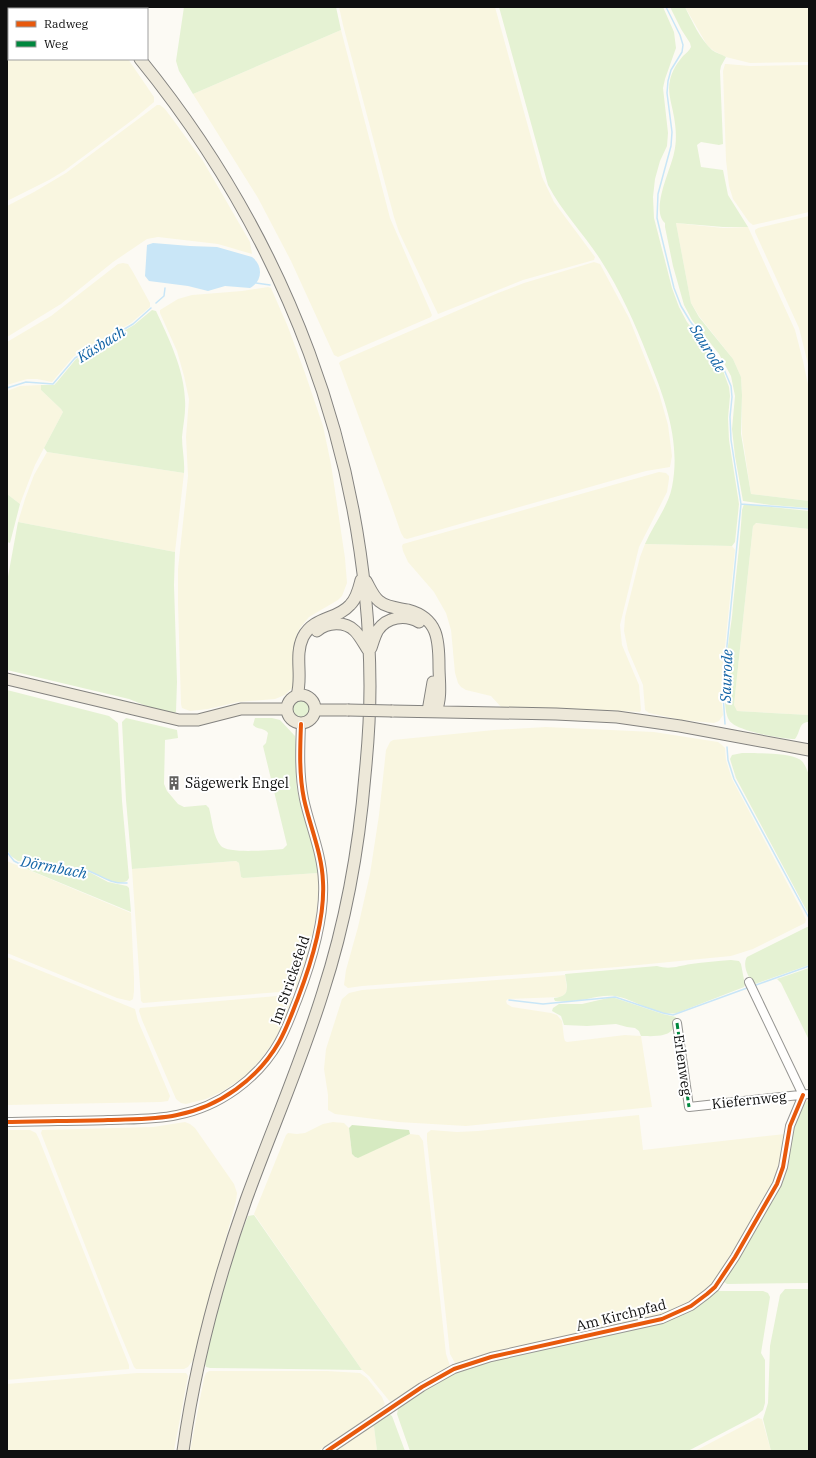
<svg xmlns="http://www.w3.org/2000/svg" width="816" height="1458" font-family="'IBM Plex Serif',serif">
<rect width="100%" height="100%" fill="#fcfaf4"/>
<path fill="#f9f6e0" d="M339,7H495L542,177L554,202L595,257L594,260L523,280L438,314L399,232L394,217L343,25Z
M685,7H809V62L750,63L726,57L714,51L707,45Z
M7,24H9V59H128L154,97V102L135,118L64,171L49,180L7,201Z
M341,30L390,218L432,315L431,317L338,357L334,355L291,261L258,198L193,94Z
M725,64H727L750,66L809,65V212L753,225L749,222L733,199L729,186L726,160L723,71Z
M157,105H160L165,109L174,121L203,161L250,242L252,254L218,244L158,237L147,239L113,262L61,304L7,337V206L34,192L66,173Z
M809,216V368L799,328L755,232V230L758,228Z
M676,223L723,228L748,227L795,330L803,361L809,389V501L751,494L742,434V395L741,377L733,359L699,316L691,303Z
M594,262L600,264L629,318L659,393L668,425L672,456L670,467L646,471L407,539L404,538L401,533L392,507L339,363L341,361L498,293L524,283Z
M123,263L128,264L133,272L150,303V307L131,323L74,356L52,382L37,379H27L7,385V342L51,316L118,264Z
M268,287L271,288L288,327L305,373L323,426L331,464L345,558L347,583L342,596L338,600L309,617L300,628L297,634L293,649V684L292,688L285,695L275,699L238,702L208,709L190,711L182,708L181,704L178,604V569L188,476L186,437L189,399L184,376L177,351L160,313V310L178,299L192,295L242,291Z
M41,385V390L61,409L63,412L35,465L20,504L7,494V391L20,386Z
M47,452L184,473L175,552L18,522L25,499L34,475Z
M659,472L666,473L669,476V479L667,492L639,547L620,625L622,645L639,685L641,710L640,712L586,709L502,708L491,696L466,690L461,687L458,683L455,673L451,630L446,613L434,592L408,562L403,551L402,546L403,544Z
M754,523L809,529V715L737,711L735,709L734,705L753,526Z
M645,544L732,546L735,550L723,666L721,694L723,715L719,721L714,723L682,720L649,713L645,710L643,685L628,650L624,631L625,617L640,557Z
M546,727L654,732L718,742L722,745L725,748L726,760L732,779L802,911L806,920L805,923L753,949L731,956L618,967L362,986L348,988L344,985L346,970L358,927L370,874L379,815L386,750L390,742L393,740L494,730Z
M7,861L131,913L134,978V991L133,999L130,1001L117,998L7,953Z
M236,861L239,863L241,877L243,878L318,873L319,889L316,917L306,959L296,988L293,991L143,1003L141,1001L132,869Z
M7,957L135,1009L138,1021L170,1096L168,1101L161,1102L7,1105Z
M565,975L567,990L565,994L561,997L508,999L506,1001L507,1004L512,1007L551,1013L557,1015L562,1021L564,1038L565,1041L567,1042L625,1035L641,1036L652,1107L466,1126L398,1122L335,1114L328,1110V1095L324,1069L326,1049L342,999L349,993L362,990Z
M288,995L292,997L293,1000L286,1017L274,1041L261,1059L248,1074L223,1091L206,1099L186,1104L181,1103L176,1099L142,1020L139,1011L140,1008Z
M639,1115L643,1150L785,1134L778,1174L762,1207L713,1285L689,1304L661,1316L459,1364L455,1363L450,1354L427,1141V1133L431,1130L457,1132L478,1131Z
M185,1122L190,1124L195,1128L234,1184L237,1193L236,1201L193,1360L188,1367L184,1369H136L134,1367L112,1314L41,1133L42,1130L153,1127Z
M333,1122L344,1123L349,1128L352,1154L355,1157L357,1158L410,1134L419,1135L423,1141L446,1354L450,1366L448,1369L391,1403L369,1376L362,1370L254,1214L286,1135L288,1133L297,1134L305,1133L323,1124Z
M7,1130H30L36,1133L39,1139L129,1365V1369L7,1380Z
M209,1371H327L360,1373L367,1378L382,1397L385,1404L378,1411L318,1451H190L204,1378L206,1373Z
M137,1373H186L188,1376L174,1451H7V1384Z
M758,1418L762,1419L771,1451H695Z
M370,1424L374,1427L377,1451H332Z"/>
<path fill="#e5f2d3" d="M184,7H336L341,30L193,94L179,71L176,61Z
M499,7H663L674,32L676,48L665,79L663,88L668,133L667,146L660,161L655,179L653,197L654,218L672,288L679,307L687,322L722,368L729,387L730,396L728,418L729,440L739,504L735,542L732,546L645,544C653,525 668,507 672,487C681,442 665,399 648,357C635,323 620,290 600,259C584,234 562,212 548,185Z
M670,7H685C692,21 700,39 712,50C716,53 721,54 726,57L721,66L720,71L723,144L719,145L701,142L697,145L701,167L723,170L728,195L748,227H723L676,223L691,303L699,317L733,359L741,377L742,395L741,434L751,494L809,501V508L771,505L743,501L735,456L732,429L735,396L731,376L719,354L692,320L684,305L673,266L665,227V223C650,210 671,169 674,153C677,141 676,128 674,117C672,104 667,93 670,80C672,71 677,63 683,56C686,53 689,51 691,47L690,43L681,29Z
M152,310L156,311C169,339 184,369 185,400C186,413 183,425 182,437C182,449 185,461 184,473L47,452L44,448L63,412L61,409L41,390V385H54L57,382L76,359L134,325Z
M7,494L20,504L10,543L7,542Z
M744,504L809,511V529L756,523L753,526L734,705L737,711L809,715V722C798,722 801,732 795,739C782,739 735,731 729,720C719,704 729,638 732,617C735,581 740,546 742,510Z
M18,522L175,552L174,585L177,682L176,712L173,714L164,713L129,699L7,670V582Z
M7,690L109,716L118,723L122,801L129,878L127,881C111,887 97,872 82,868L18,861L11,856L7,850Z
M290 709a11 11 0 1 1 22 0a11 11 0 1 1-22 0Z
M126,718L177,730L178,738L165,740L164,784L167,791L178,804L184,807L206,805L209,808C212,819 213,837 221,846C228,854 271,850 283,849L287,845L263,746L266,743L268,733C264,727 258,730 253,725L255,718H272L280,720L295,736C298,754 295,772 297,789C302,818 315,844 318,873L243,878L241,877L239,863L236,861L132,869L126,800L122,722Z
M742,753C754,753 789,753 799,759C804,761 807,770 809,775V915L736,778L730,759L732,755Z
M22,864L82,870L91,873L108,882L127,886L129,888L131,912L22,867Z
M807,927H809V965L755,984C748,979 742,965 747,957Z
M731,960L739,961L741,964L745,985L744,987L677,1013C656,1017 635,999 615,996C605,995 596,997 587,999C576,1001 566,1002 555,1001L554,999V998C571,996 567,988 565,974L657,966C670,970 678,966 691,964C704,962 718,961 731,960Z
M809,968V1040L781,983L777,979Z
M608,998H615L663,1014L676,1017C675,1020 675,1024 674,1027C670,1038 650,1036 641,1036L639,1031L635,1028L627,1027L616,1024L587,1026L564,1025L561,1016L552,1011L553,1008L559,1004H582Z
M809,1099V1283L727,1284L724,1282V1279L749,1240L776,1194L780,1185L790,1135L801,1107Z
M254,1215L362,1370L210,1368L206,1367L205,1364L211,1333L229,1266L248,1216Z
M785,1289H809V1451H771L763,1419L768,1403L770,1346L780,1295Z
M715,1291H763L768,1293L770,1297L761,1353L765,1360V1403L763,1410L757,1415L688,1451H410L397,1414L398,1409L402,1404L439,1380L476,1364L648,1325Z
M389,1414L392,1416L405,1451H377L374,1427L370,1424Z"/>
<path fill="#d6eac1" d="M352,1125L409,1130L410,1134L358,1158L355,1157L352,1154L349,1128Z"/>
<path fill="#c9e6f7" d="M153,243L190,246L217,247L252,257C263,265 263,281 250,288L225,286L208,291L188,286L149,281L145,276L147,245Z"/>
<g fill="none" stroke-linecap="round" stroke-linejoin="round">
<path stroke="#c9e6f7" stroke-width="1.5" d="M666,7L680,35L683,45L682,52L671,70L668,81L667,93L672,132L671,146L658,194L657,218L674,288L681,306L690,321L723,367L731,386L732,397L730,417L731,440L741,504L725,666L723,694L725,724
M256,283L270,285
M156,303L164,296L165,288
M7,388L26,382L53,384L75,358L133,324L151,308
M741,504L809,509
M727,747L728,760L734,779L809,918
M7,852L14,861L18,863L82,869C100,873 106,884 127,883
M756,985L809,966
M509,1000L543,1004L615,997L663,1013L673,1015L747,988"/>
<defs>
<path id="minor" d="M749,982L803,1095
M677,1023L689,1107L809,1094
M7,1122C41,1121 74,1121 108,1120C131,1119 154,1120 177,1115C219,1107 258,1079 279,1042C287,1028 292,1013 298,998C311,964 325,919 323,882C322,853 310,827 304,799C299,775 300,749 301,724
M327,1451L422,1387L454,1369L491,1357L662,1319L691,1306L707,1294L715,1287L735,1257L777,1184L783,1167L790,1126L803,1095"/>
<path id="major" d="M93,7L95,9
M140,59C285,237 369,454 370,686C370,715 368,745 365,775C359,848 346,921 323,992C301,1063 271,1131 246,1200C217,1282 195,1365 183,1451
M366,581C370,588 373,596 379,601C387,608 398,608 408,610C438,618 439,640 439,666C439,681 442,697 436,711
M317,631C327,622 345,621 355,631C360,636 364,644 368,650
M371,648C373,642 375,635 378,630C387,617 405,614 419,622
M7,679L179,720H198L241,709H286
M287 709a14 14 0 1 1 28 0a14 14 0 1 1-28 0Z
M297,695C303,676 294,656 303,637C314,616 337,620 350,605C357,598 359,588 361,580
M315,710H348
M392,711L556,714L617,717L680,726L809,750
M428,711L433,682"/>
</defs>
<use href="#minor" stroke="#969592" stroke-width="10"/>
<use href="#major" stroke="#83827f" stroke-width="13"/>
<use href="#minor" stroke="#fffefd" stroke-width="8"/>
<use href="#major" stroke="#ede8d9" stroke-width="11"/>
<defs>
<path id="major-bridge" d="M348,710L392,711"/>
</defs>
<use href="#major-bridge" stroke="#83827f" stroke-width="13" stroke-linecap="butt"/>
<use href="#major-bridge" stroke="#ede8d9" stroke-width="11"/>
<path stroke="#00873e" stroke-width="3" stroke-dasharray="6 3" stroke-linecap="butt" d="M677,1023L689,1107"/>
<defs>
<path id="cycleway" d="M7,1122C41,1121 74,1121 108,1120C131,1119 154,1120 177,1115C219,1107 258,1079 279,1042C287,1028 292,1013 298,998C311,964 325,919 323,882C322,853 310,827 304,799C299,775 300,749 301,724
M327,1451L422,1387L454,1369L491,1357L662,1319L691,1306L707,1294L715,1287L735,1257L777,1184L783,1167L790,1126L803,1095"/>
</defs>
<use href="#cycleway" stroke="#fff" stroke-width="6"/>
<use href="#cycleway" stroke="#e8590c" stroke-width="4"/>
</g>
<defs>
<symbol id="building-bare" viewBox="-9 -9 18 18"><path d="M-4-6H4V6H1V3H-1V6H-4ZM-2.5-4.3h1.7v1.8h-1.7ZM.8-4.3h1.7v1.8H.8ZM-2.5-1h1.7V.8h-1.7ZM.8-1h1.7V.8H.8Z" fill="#62615f" stroke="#fff" stroke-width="2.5" paint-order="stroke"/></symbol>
</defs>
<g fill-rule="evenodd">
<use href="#building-bare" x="164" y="773" width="20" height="20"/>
</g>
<g text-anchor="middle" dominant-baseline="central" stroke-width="4" stroke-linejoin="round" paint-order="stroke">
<g font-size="14" fill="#0f0f0f" stroke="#fff" text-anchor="start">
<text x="185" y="783">Sägewerk Engel</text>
</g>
<g font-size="14" fill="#0f0f0f" stroke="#fff">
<text transform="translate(290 980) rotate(-71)">Im Strickefeld</text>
<text transform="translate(683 1065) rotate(82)">Erlenweg</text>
<text transform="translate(749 1100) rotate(-6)">Kiefernweg</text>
<text transform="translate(621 1315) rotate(-14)">Am Kirchpfad</text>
</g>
<g font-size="15" font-style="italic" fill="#1264a6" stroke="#fff">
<text transform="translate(101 344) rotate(-32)">Käsbach</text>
<text transform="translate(708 348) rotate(58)">Saurode</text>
<text transform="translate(726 676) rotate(-88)">Saurode</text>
<text transform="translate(54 867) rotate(11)">Dörmbach</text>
</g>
</g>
<rect width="816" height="1458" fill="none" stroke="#0f0f0f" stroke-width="16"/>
<rect x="8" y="8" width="140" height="52" fill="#ffffff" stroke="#9f9f9f"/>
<rect x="16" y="21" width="20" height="6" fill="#e8590c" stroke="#9f9f9f"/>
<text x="44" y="28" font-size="12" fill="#0f0f0f">Radweg</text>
<rect x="16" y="41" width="20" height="6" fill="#00873e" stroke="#9f9f9f"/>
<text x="44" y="48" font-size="12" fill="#0f0f0f">Weg</text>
</svg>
